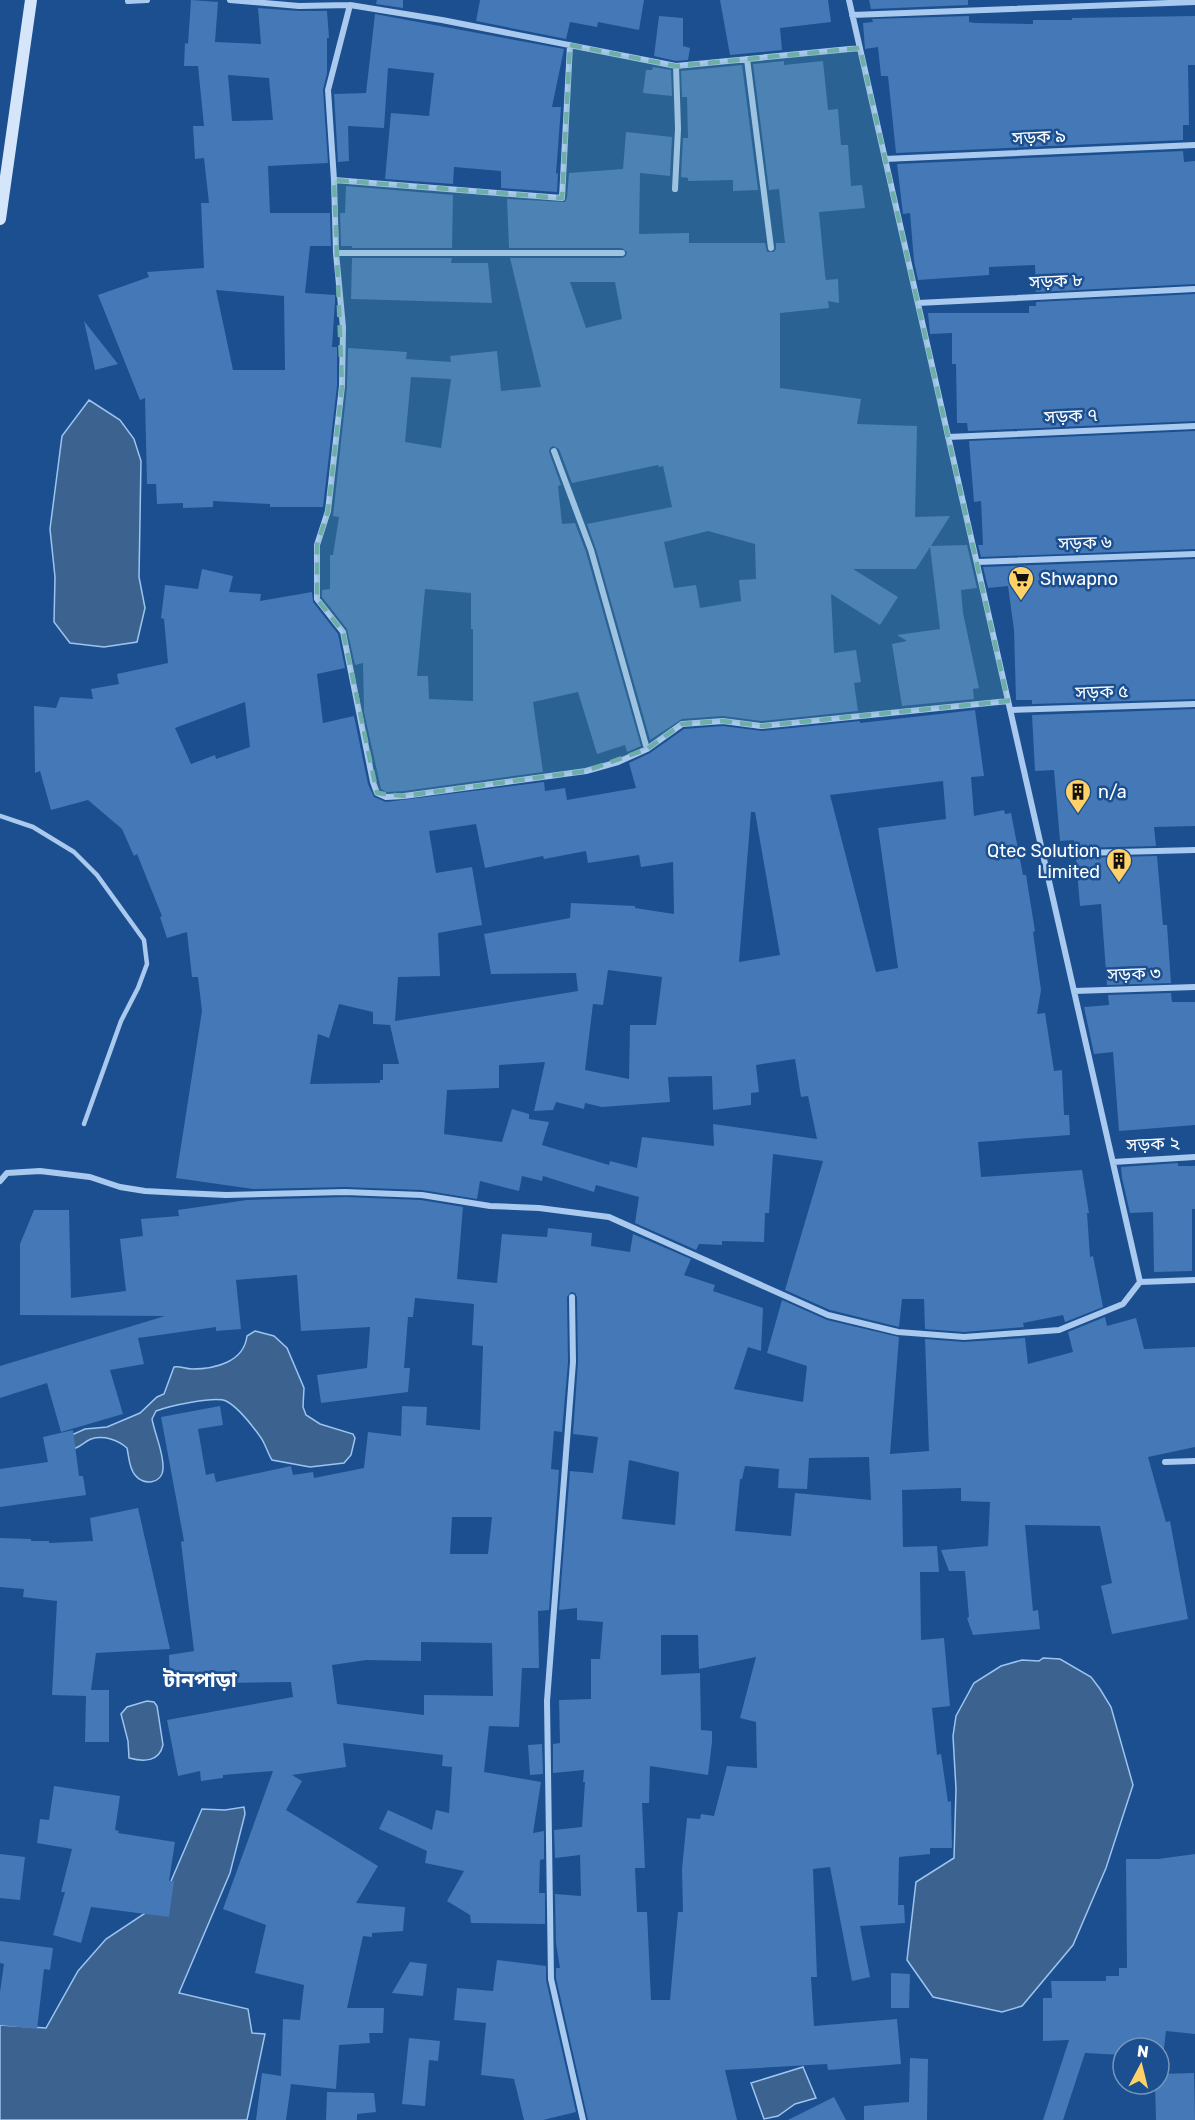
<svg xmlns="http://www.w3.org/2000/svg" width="1195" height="2120" font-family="Rubik,'Noto Sans Bengali',sans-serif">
<rect width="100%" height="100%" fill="#1b4f8f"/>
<path fill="#3c6290" stroke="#9cc4f0" stroke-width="1.5" d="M89,400L120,420L134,439L141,461L139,577L145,608L137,642L104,647L70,643L54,622L55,577L50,529L62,436Z
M255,1331L274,1336L287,1348L304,1388L303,1407L306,1415L320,1424L353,1434L355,1438L351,1455L344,1463L310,1467L272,1460C267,1452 265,1442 259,1435C251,1424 238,1407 226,1401C214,1396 169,1406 156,1411L152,1419C155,1435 164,1453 163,1469C162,1484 143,1486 135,1475C129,1468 129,1457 127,1448C118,1440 104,1435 91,1439C83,1442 80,1449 70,1449L62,1434H74L85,1429L107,1427L140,1413L157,1397L164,1394L174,1367C181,1366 185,1369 192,1369C215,1369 244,1362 247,1336Z
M1043,1658L1060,1659L1091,1677L1100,1689L1111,1707L1133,1785L1106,1868L1073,1945L1022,2006L1002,2012L933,1997L907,1960L916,1882L954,1858L956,1789L953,1736L956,1716L974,1683L1001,1666L1022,1660L1039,1661Z
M147,1701L154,1702L157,1706L163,1745C159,1762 144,1762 129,1758L128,1741L121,1714L127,1707Z
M244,1807L245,1814L230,1873L179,1993L248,2009L252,2033L265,2034L247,2120H0V2025L46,2028L78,1971L106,1939L162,1902L202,1809L225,1810Z
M803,2067L816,2098L795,2104L778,2116L764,2119L751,2083Z"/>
<path fill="#4478b7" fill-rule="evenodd" d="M191,0L218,2L215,42L261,44L258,8L299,11H327L329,38H327V73L323,90L328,163L268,166L270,213H330L331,246H310L305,293L335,295V301L332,347H337V386L323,507H270V504L213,501V507L183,508V503L157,504L156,484H147L145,398L140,400L98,295L149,277L147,272L204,268L201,203H209L204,158L195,159L193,126H204L198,66H184L185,43L188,44ZM228,75L269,78L273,120L232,121ZM216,290L284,296L285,370H233Z
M377,0H403V8L376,4Z
M480,0H644L639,30L598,22L597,27L570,22L566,39L476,21Z
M720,0H828L831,22L780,28L782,50L730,55Z
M869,0H968V5L871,9Z
M375,14L564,49L552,107H561L556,174L558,173L557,192L501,188V171L454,167L453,184L385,179L391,113L429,116L434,73L388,68L384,128L348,126L349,161L338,162L334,94L366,93Z
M659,16L683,18V46L690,48L688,60L676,61L654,56Z
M969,16V22L975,23L1033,24V20H1072V18L1195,16V65H1188L1189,125H1183V140L896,153L888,76H881L878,47L865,49L863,23L873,22L872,19Z
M784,61V65L823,61L828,110L838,109L841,145H848L851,186L862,185L865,208L819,212L825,275L826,280L838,279L839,303L828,301L829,308L780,313V388L861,399L857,424L917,426L915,517L950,516L931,546L967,545L977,588L961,590L963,613L979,688L973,689L974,699L902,706L892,644L907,641L897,635L940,629L930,547L916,569H853L898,597L880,625L831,594L834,653L856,650L861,682L854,683L858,711L761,721L723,716L682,719L650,740L596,549L587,524L672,507L663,466L659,467L658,465L572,483L559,449L553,446L550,448L549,452L561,485L558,486L562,524L575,523L586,552L641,746L627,752L625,745L597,754L578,692L533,702L543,772L404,791L387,792L381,789L364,712L363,663L355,665L347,629L322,597V590L330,589V555H333L339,517L333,516L334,507L347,387L348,348L407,352L406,359L451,362L450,356L497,351L501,391L541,387L510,258H622L626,256L627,252L622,248H509L507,199L565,202L567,198L569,173L623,169L626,132L672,137L670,176L640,173L639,234L689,233V243H765L767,252H774L776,249V243H785L779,189L769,190L753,64ZM570,282H615L622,319L586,328ZM411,377L451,379L441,448L405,442ZM708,531L755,544L756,579L739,580L741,601L700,608L696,585L674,588L664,542ZM425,589L471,593V629H473V701L429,699L428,676H417Z
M742,65L758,190L733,191V180L688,181V178L681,177L683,138H688L687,97H682L681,71Z
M653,67L671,70L672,96L643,93L646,70H652Z
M1183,151L1184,162L1195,161V284L1036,292L1035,265L989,267V275L918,280L914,261L910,213L903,214L897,164Z
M346,186L453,195L452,248H352V246H341L340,213H345Z
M352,258H452L451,263H488L492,303L351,299Z
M1195,294V421L968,431L967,423H957L956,364H952V333L930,334L928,313H1029V306H1036V302Z
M84,321L118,364L95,370Z
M1195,431V549L981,557L978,545H983L981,501L974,502L969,441Z
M1195,559V699L1032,704V700H1016L1014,630L1008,586L988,588L983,567Z
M202,569L233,576L229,592L261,594L260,601L312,592L313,602L338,634L345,668L317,674L323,723L354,716L368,784L374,797L386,802L544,782L545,791L565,788L567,800L636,788L629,763L650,753L684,729L723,726L762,731L860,721V723L975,710L984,776L971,777L974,816L1004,810L1005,814L1011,813L1023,875H1026L1035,931L1033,932L1041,990L1037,1014L1045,1013L1054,1071L1062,1070L1064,1115H1069L1070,1135L978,1142L981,1177L1082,1170L1089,1213H1087L1090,1257L1093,1256L1103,1307L1065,1322L1063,1315L1023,1323L1024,1327L964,1332L925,1329L924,1299H902L899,1327L830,1310L785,1290L823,1161L773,1154L769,1213H765L764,1242L722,1241V1245L699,1244L696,1250L635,1223L639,1197L596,1185L594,1192L543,1176L542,1181L522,1176L519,1191L480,1181L477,1199L422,1190L345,1187L253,1189L176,1178L202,1011L198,977H192L187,932L167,938L160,917L162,916L137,854L134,856L122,829L88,800L51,810L40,771L35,773L34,706L56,708L60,697L93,699L91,689L119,684L117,674L168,663L164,619L161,618L165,585L198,589ZM245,702L250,747L216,759L215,755L191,764L175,728ZM943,781L946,819L878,828L898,968L876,972L830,795ZM751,812H755L780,955L739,962ZM476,824L485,868L543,856L544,859L586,851L588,863L639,855L641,867L673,862L674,914L635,908V906L571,903L570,918L484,934L491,974L576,973L578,991L395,1021L398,977L440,976L438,933L482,925L472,867L436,873L429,831ZM608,970L662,977L656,1025H630L629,1079L585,1070L593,1004L603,1005ZM339,1004L373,1012V1024L390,1025L399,1064H383V1080H380V1083L310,1084L318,1034L329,1038ZM795,1059L801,1097L808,1096L817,1139L713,1124L714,1146L642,1137L637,1168L610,1161L609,1165L542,1145L549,1122L529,1119V1114L512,1109L502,1142L444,1134L447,1090L499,1088V1065L545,1062L534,1111L553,1110L556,1102L584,1109L585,1103L602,1107L670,1102L668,1077L712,1076L713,1110L751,1105V1093L759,1092L756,1065Z
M1195,709V826L1154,827L1156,846L1075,848L1074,840L1060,841L1054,770L1035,771L1032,715Z
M1157,856L1163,925H1167L1171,983L1107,985L1101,904L1080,906L1076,858Z
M1171,993L1172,1002H1195V1125L1119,1131L1113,1052L1094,1054L1084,1007L1109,1005L1108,995Z
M1178,1163V1166H1195V1209H1192V1271L1154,1272L1153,1212L1130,1213L1122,1178L1121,1167Z
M345,1197L421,1200L463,1207L457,1279L497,1283L502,1234L547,1237L548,1228L592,1233L591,1246L630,1252L633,1234L691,1259L684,1275L715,1285L713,1291L763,1308L761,1351L748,1347L734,1389L803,1402L807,1366L767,1353L782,1300L827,1320L899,1337L890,1454L929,1451L925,1339L964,1342L1025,1338L1028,1364L1073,1352L1068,1332L1105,1317L1107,1326L1136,1318L1144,1349L1195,1347V1447L1148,1457L1166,1522L1170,1521L1188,1619L1112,1634L1101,1586L1112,1583L1100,1526L1025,1525L1033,1611L1038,1610L1040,1629L973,1635L967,1618L969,1617L965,1571H949L941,1550L988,1546L990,1502L961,1501V1488L902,1490L903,1547L937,1546L939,1572H920L921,1640L944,1638L950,1706L932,1708L937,1755L941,1754L948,1802L951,1801L952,1848H930V1854L899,1857L898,1905H904L905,1923L860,1926L870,1977L852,1981L830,1867L813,1869L817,1977H811L814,2026L897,2019L901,2064L828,2070L827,2064L725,2070L737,2120H588L556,1978V1968H560L556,1943L555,1894L581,1896L580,1855L555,1858L554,1830L582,1827L585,1782H583L584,1770L553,1773V1744L560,1743L559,1700L591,1699V1659H600L603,1622L577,1620V1608L559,1610L570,1471L593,1473L598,1437L573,1434L578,1362L577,1297L575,1293L571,1292L567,1297L568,1362L562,1432L554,1431L551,1469L559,1470L549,1610L538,1611L539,1668H522L519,1727L489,1726L484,1772L541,1782L533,1833L544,1831V1859L540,1860L539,1893H545V1924L471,1923L470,1915L447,1901L464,1871L425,1863L427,1851L379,1829L388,1810L432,1830L436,1810L449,1813L452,1767L442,1766L443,1755L343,1743L346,1767L292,1775L302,1781L286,1810L378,1866L356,1903L405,1907L403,1931L372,1933V1937L363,1936L347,2008H384L383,2033H369L370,2043L339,2045L336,2089L291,2084L286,2120H256L262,2073L281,2076L283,2019L300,2020L304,1985L255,1973L266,1925L223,1909L273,1771L223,1775V1778L201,1781L200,1771L178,1776L167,1720L293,1697L291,1682L170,1684L169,1655L194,1651L181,1542L184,1541L161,1417L220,1406L223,1425L198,1429L206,1475L214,1473L216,1482L291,1466L293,1475L313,1472L314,1478L364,1468L368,1432L401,1436L402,1406L427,1407L426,1425L480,1430L483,1346L472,1345L474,1304L415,1298L413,1317H408L404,1368H410L408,1392L321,1403L317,1375L367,1368L370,1327L301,1331L297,1275L236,1280L241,1329L216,1331V1327L138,1338L144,1364L110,1370L123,1414L61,1432L47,1383L0,1398V1366L165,1316L20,1315V1244L34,1210H69L71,1298L126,1291L120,1239L143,1236L141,1219L179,1216L178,1210L247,1200ZM869,1457L871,1500L795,1493L791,1536L735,1531L740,1479H742L745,1466L779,1469L778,1488L807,1489L809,1458ZM629,1460L679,1472L675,1525L622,1519ZM452,1517H492L488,1554H450ZM661,1635H698L699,1669L756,1657L740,1718L756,1722L757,1768L727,1766L714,1816L701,1814L700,1819L687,1818L682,1869L683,1912H678L670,2000H651L647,1912H637L635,1868H645L642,1803H649L650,1766L708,1775L712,1742V1731L701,1730L700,1673L661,1675ZM421,1642L492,1643L493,1696L424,1695V1715L337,1704L332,1665L366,1660L421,1661Z
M73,1430L79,1476H83L86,1495L0,1507V1469L48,1462L43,1437Z
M138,1508L170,1649L96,1653L91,1690H109V1742H85L86,1696L52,1695L57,1601L23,1597L24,1589L0,1587V1538L31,1539V1541H49V1543L93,1541L90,1518Z
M542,1744L543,1774L530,1775L528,1745Z
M54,1786L120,1796L115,1830L119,1831L118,1833L175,1842L169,1881H174L169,1917L91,1907L81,1943L53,1935L65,1892H61L72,1849L37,1843L40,1819L49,1820Z
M0,1854L25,1857L20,1900L0,1898Z
M1195,1854V2034L1166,2031L1163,2057L1159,2056V2048H1123V2055L1085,2053L1063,2120H1043L1069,2040L1043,2041V1998H1052L1051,1981H1106V1976H1119V1968H1127L1126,1859H1158Z
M0,1941L53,1948L50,1970L44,1969L37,2029L0,2025V1992L4,1964L0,1963Z
M497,1960L546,1966V1980L576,2112L543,2120H524L514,2079L481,2075L486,2023L454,2020L457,1988L493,1991Z
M410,1962L427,1964L423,1996L392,1993Z
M891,1973L910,1974L909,2008H891Z
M409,2038L440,2041L438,2061L429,2060L425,2106L402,2104Z
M910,2058L928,2059L927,2120H864V2106L909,2102Z
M1194,2073L1195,2120H1156L1155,2084H1159V2074Z
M327,2092L374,2093L376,2112L357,2114V2120H326Z
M834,2097L846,2120H788Z"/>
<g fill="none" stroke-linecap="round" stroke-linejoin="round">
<path stroke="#a9c9ee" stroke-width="4.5" d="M0,816L33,827L74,852L97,875L144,940L147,964L138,988L121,1021L84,1124"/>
<path stroke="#a9c9ee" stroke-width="6" d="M230,0L299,6L350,5L442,20L676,66L860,48
M849,0L1140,1282
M128,1L147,0
M350,5L328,90L334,180L336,253L343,327L342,386L328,511L317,545V599L343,632L373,782L377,793L386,797L404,796L586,771L618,762L647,749L682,724L723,721L761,726L1008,701
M852,15L1195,2
M747,59L771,248
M885,159L1195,145
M334,180L562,198L570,45
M675,189L678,129L676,66
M336,253H622
M918,303L1195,289
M948,437L1195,426
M554,451L591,550L647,749
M977,562L1195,554
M1011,710L1195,704
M1043,854L1195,850
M1074,991L1195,987
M1113,1162L1195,1157
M0,1181L7,1173L40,1171L90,1177L120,1187L145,1191L182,1193L226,1195L345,1192L422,1195L490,1206L539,1208L609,1217L828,1315L898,1332L964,1337L1059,1330L1123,1304L1140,1282
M1140,1282L1195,1280
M572,1297L573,1362L547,1701L551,1979L583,2120
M1165,1462L1195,1461"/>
<path stroke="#d6e6fa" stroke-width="12" d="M0,219L31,0"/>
</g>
<path fill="#6fada8" fill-opacity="0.2" stroke="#6fada8" stroke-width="4.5" stroke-dasharray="12 8" stroke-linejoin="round" d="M570,45L676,66L860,48L1008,701L761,726L723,721L682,724L647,749L586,771L404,796L377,793L343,632L317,599V545L328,511L342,386L334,180L562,198Z"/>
<defs>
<symbol id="supermarket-pin" viewBox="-11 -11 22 30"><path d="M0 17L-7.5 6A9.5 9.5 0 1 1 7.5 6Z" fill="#ffd166" stroke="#1b4f8f"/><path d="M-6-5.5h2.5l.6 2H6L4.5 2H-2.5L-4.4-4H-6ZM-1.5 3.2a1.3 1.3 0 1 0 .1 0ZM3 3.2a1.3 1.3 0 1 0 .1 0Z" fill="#111"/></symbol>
<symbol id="building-pin" viewBox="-11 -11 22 30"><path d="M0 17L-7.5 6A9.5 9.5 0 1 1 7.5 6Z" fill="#ffd166" stroke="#1b4f8f"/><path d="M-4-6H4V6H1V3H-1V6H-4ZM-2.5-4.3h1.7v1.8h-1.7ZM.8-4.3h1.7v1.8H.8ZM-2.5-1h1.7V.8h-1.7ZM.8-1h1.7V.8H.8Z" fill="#111"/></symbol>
</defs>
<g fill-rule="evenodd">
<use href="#supermarket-pin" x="1006" y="564" width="30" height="40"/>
<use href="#building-pin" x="1063" y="777" width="30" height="40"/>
<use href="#building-pin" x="1104" y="846" width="30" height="40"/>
</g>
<g text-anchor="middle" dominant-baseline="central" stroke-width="5" stroke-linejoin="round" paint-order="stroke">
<g font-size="18" fill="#fff" stroke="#1b4f8f">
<text transform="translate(1039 137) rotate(-3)">সড়ক ৯</text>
<text transform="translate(1056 281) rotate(-3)">সড়ক ৮</text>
<text transform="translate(1071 416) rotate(-3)">সড়ক ৭</text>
<text transform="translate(1085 543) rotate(-2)">সড়ক ৬</text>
<text transform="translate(1102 692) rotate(-2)">সড়ক ৫</text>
<text transform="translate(1134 974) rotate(-2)">সড়ক ৩</text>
<text transform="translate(1153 1144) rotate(-3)">সড়ক ২</text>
</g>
<g font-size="18" fill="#fff" stroke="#1b4f8f" text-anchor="start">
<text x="1040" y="579">Shwapno</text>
<text x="1098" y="792">n/a</text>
<text x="1100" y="851" text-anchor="end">Qtec Solution<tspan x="1100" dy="21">Limited</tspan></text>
</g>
<g font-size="21" font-weight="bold" fill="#fff" stroke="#1b4f8f">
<text x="200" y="1679">টানপাড়া</text>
</g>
</g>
<g transform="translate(1141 2066) rotate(7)"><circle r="28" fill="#1b4f8f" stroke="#7695bc" stroke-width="1.5"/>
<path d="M0-4.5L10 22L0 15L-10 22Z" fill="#ffd166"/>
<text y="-9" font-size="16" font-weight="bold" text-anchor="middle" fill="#ffffff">N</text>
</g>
</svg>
